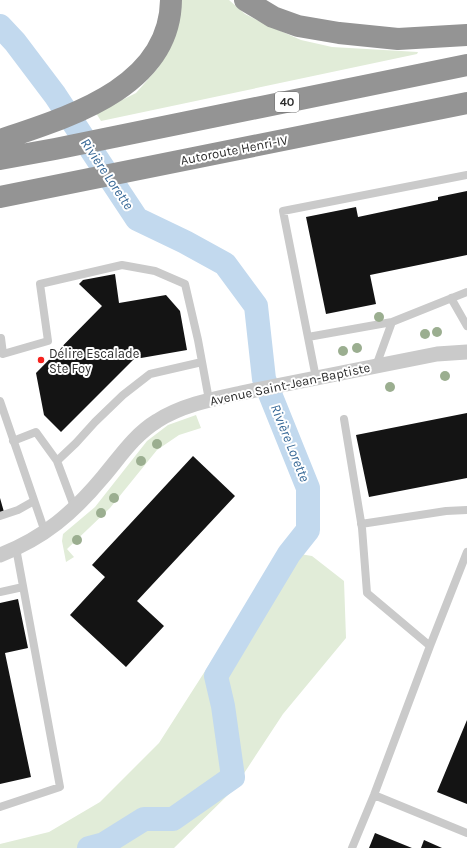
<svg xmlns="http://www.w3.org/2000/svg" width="467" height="848" font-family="Karla,sans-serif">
<rect width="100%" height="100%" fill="#fff"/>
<path fill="#e1ecd8" d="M180,0H229L245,14L267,25L301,40L332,47L418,52L417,54L101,121L96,113L136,93L158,68L172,41Z
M196,415L201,428L179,435L157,450L110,508L67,549L74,557L66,562L62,541L63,534L95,507L147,441L168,425Z
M282,551L312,556L344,581L346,638L283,714L233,790L174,848H0V844L49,832L100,802L159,743Z"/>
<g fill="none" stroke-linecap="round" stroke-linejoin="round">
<path stroke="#c2d9ee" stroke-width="24" d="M0,26L15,42L55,95L137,219L185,242L225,264L256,306L264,379L308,488V530L289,554L216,676L223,706L233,777L173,819H144L104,844L89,848"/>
</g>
<path fill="#141414" d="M467,191V255L370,275L376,304L326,314L306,217L356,207L358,217L438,200V197Z
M115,274L119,303L166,295L180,311L187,350L141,358L138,355L61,432L44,415L36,373L102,306L79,284L83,280Z
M467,413V478L369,497L356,435Z
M193,456L235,496L137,601L164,626L126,667L70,615L105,577L92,565Z
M0,498L4,512L0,513Z
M18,599L28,648L5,653L31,777L0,784V603Z
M467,720V804L437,792Z
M375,833L412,848H369Z
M424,840L442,848H421Z"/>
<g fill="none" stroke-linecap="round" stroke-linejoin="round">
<path stroke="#cacaca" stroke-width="8" d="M451,298L467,326
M308,337L392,322
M1,338L3,354L48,341L40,284L122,265L155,271L185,284L198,340L209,400
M376,366L392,322L467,292
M316,378L283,211L467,175
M0,401L45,532
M344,419L362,528L367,593L430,646L374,795L352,848
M13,441L36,432L57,461
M75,509L57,461L76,443L95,422L123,395L150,374L202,362
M0,516L18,510L34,501
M361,524L446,511L467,510
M0,592L23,587
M430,646L467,552
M374,795L467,833
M0,807L60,787L16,548"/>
<path stroke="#cacaca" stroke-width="15" d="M0,555C44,538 73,513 103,477C120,457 134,435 157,421C182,405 213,399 241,393L437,354L467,352"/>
<path stroke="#949494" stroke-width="22" d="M245,0L273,17L298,26L339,33L398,39L467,35
M0,140C68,117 170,88 171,0
M0,159L55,149L467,65
M0,197L467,103"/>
</g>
<g fill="#9bae90">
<circle cx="379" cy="317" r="5"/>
<circle cx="437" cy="332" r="5"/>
<circle cx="425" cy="334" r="5"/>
<circle cx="357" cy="348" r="5"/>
<circle cx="343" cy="351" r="5"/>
<circle cx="445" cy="376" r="5"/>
<circle cx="390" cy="387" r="5"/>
<circle cx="157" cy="444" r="5"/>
<circle cx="141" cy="461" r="5"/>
<circle cx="114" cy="498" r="5"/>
<circle cx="101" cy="513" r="5"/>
<circle cx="77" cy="540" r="5"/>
</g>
<circle fill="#f5221d" stroke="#fff" stroke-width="1.5" cx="41" cy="360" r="4"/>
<g text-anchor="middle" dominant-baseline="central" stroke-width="4" stroke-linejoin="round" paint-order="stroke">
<rect fill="#fff" stroke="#6c6c6c" stroke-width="1" x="275" y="92" width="24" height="20" rx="3"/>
<g font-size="12" font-weight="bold" fill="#2d2d2d">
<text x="287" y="102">40</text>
</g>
<g font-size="13" fill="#2d2d2d" stroke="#fff">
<text transform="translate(234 150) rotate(-11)">Autoroute Henri-IV</text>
<text transform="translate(290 384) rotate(-12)">Avenue Saint-Jean-Baptiste</text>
</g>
<g font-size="13" fill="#2d2d2d" stroke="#fff" text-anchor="start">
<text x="49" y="353">Délire Escalade<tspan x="49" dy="15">Ste Foy</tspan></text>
</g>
<g font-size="14" font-style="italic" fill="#346695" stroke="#fff">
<text transform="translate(107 174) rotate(56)">Rivière Lorette</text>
<text transform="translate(290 443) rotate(68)">Rivière Lorette</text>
</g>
</g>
</svg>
